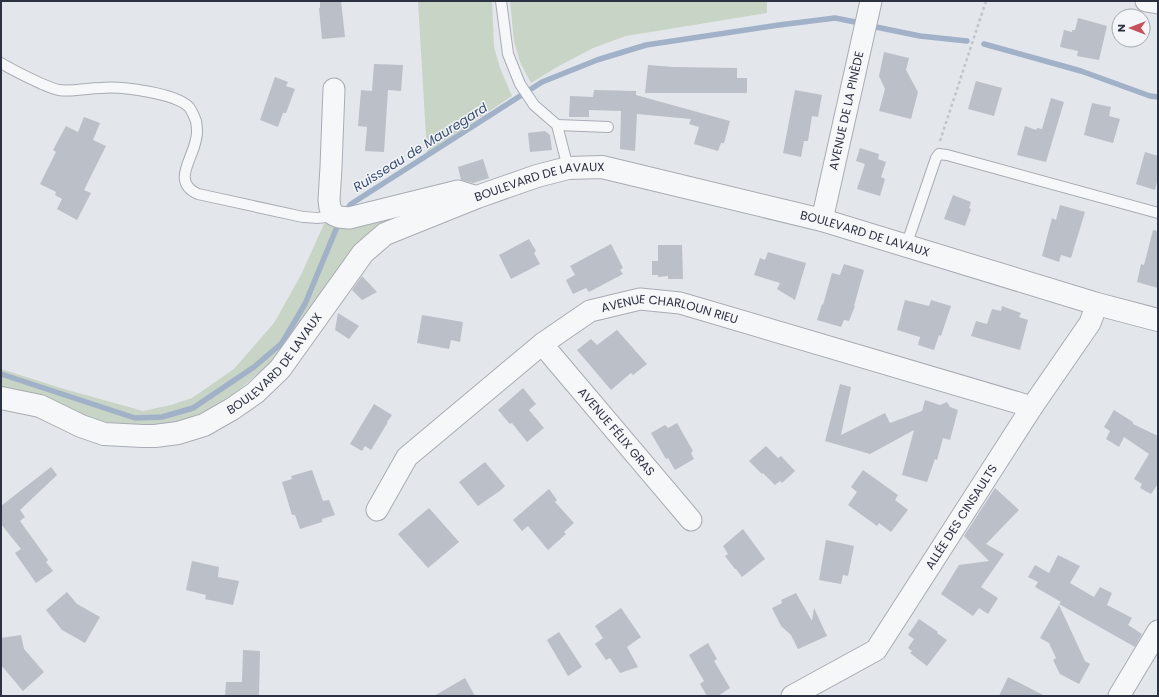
<svg xmlns="http://www.w3.org/2000/svg" width="1159" height="697" viewBox="0 0 1159 697" font-family="Poppins,sans-serif">
  <rect width="100%" height="100%" fill="#e3e6ea"/>
  <g fill="#c8d4c5">
    <polygon points="418,1 492,1 494,47 500,68 512,96 427,153"/>
    <polygon points="510,1 767,1 767,13 626,36 593,48 557,67 531,83 520,62 514,41"/>
    <polygon points="360,215 394,218 361,244 277,357 235,393 201,413 175,423 137,426 101,422 20,390 1,389 1,369 64,389 143,411 171,405 192,398 234,369 274,323 301,275 324,224"/>
  </g>
  <g fill="none" stroke-linecap="round" stroke-linejoin="round">
    <g stroke="#a1b1c8" stroke-width="5.5">
      <polyline points="876,27 920,36 967,41"/>
      <polyline points="984,44 1081,71 1150,96 1158,97"/>
      <polyline points="345,212 351,204 542,82 597,60 646,45 779,25 835,18 855,22"/>
      <polyline points="1,374 135,418 162,417 193,408 254,367 282,343 305,304 337,227 340,222"/>
    </g>
  </g>
  <g fill="#bbbfc7">
    <polygon points="320,1 341,1 345,37 322,39 319,8 320,8"/>
    <polygon points="1078,18 1107,26 1099,60 1077,56 1078,51 1060,47 1064,30 1072,32 1072,30 1075,30"/>
    <polygon points="884,52 909,58 906,70 918,92 911,119 879,111 885,89 879,76"/>
    <polygon points="374,64 403,65 401,91 388,90 384,152 365,151 367,127 358,126 361,90 372,91"/>
    <polygon points="648,65 673,67 737,68 737,78 747,78 747,93 645,93"/>
    <polygon points="275,77 288,82 286,86 295,89 286,113 283,113 278,127 260,120"/>
    <polygon points="976,81 1002,88 994,116 968,109"/>
    <polygon points="594,90 636,91 636,95 730,121 724,143 721,143 718,151 694,144 699,127 689,124 691,119 637,114 635,151 620,149 621,111 589,110 589,117 569,117 570,96 593,97"/>
    <polygon points="795,90 822,95 818,117 812,116 808,141 804,141 801,157 783,153"/>
    <polygon points="1051,98 1064,102 1046,162 1017,155 1025,126 1036,130 1037,128 1042,129"/>
    <polygon points="1092,103 1111,107 1109,116 1120,119 1113,143 1084,135"/>
    <polygon points="84,117 100,123 93,140 106,146 84,190 91,193 77,220 57,209 62,199 55,195 56,192 40,184 56,152 53,150 66,126 78,132"/>
    <polygon points="545,131 550,135 552,150 530,152 528,133"/>
    <polygon points="860,148 879,154 878,159 886,162 881,177 885,179 880,196 857,189 865,164 856,161"/>
    <polygon points="1145,152 1158,156 1158,178 1155,190 1136,184"/>
    <polygon points="483,159 489,178 473,183 461,180 458,167"/>
    <polygon points="953,195 971,202 969,208 971,209 965,226 944,219"/>
    <polygon points="1060,205 1085,212 1071,258 1061,255 1059,262 1042,256 1052,218 1056,220"/>
    <polygon points="1153,230 1158,231 1158,288 1137,282 1141,264 1144,265"/>
    <polygon points="529,239 536,251 534,253 540,264 511,279 499,255"/>
    <polygon points="611,244 623,268 620,270 623,274 589,292 586,288 573,294 566,280 575,275 570,266"/>
    <polygon points="658,245 682,245 683,279 668,279 668,276 658,277 658,275 652,275 652,261 658,261"/>
    <polygon points="768,252 806,263 795,300 777,289 780,283 754,275 760,258 765,260"/>
    <polygon points="844,264 864,270 854,306 855,306 849,321 844,320 841,327 817,320 822,304 823,305 832,273 840,275"/>
    <polygon points="362,276 377,292 362,300 352,290"/>
    <polygon points="905,300 929,306 931,300 951,306 941,336 939,335 934,350 918,345 920,337 897,330"/>
    <polygon points="1002,306 1021,313 1019,317 1028,320 1020,350 971,336 976,321 987,324 992,309 1001,311"/>
    <polygon points="338,313 359,326 349,339 335,330"/>
    <polygon points="422,315 463,322 460,342 451,340 449,349 417,343"/>
    <polygon points="617,330 647,364 633,375 631,373 611,390 577,350 591,339 597,345"/>
    <polygon points="840,384 851,387 841,435 885,413 890,423 922,411 925,400 940,405 947,402 950,407 958,410 950,440 943,438 937,460 935,459 927,482 902,475 914,430 870,454 825,441"/>
    <polygon points="523,388 536,404 529,410 544,428 527,442 512,423 510,424 498,410"/>
    <polygon points="374,404 392,415 387,422 388,422 371,450 365,446 362,451 350,444"/>
    <polygon points="1114,410 1133,422 1133,424 1158,436 1158,484 1151,494 1140,488 1142,484 1134,479 1149,454 1124,437 1119,447 1106,439 1110,431 1104,427"/>
    <polygon points="677,423 693,451 691,453 694,459 675,470 668,458 666,459 651,433 665,425 668,428"/>
    <polygon points="766,446 778,458 781,456 795,471 782,483 780,481 775,485 763,473 762,474 749,461"/>
    <polygon points="485,462 505,486 501,490 478,506 459,482"/>
    <polygon points="51,467 57,475 20,510 25,517 20,521 48,560 46,562 53,571 36,583 15,553 21,549 1,524 1,506"/>
    <polygon points="312,470 323,501 329,500 335,515 322,519 322,522 300,529 295,515 292,515 282,482 292,479 291,476"/>
    <polygon points="863,470 898,495 895,500 908,510 891,532 879,523 877,526 848,505 857,492 851,487"/>
    <polygon points="995,488 1019,510 986,544 1004,554 981,587 998,598 988,614 979,608 973,616 941,594 959,565 989,561 964,536"/>
    <polygon points="549,489 557,500 555,502 574,523 564,532 566,534 548,550 528,526 522,531 513,520"/>
    <polygon points="429,508 459,542 428,568 398,534"/>
    <polygon points="743,529 765,559 742,577 736,569 735,569 725,556 728,554 723,546"/>
    <polygon points="826,540 854,546 848,576 843,575 841,584 819,580"/>
    <polygon points="1058,555 1080,566 1070,583 1094,597 1100,587 1112,593 1107,605 1132,618 1128,625 1142,634 1135,647 1059,604 1061,602 1035,587 1038,582 1028,577 1035,565 1049,573"/>
    <polygon points="192,561 219,567 218,577 239,581 233,605 205,599 206,595 186,590"/>
    <polygon points="67,592 77,604 100,617 85,643 62,630 46,610"/>
    <polygon points="796,593 812,621 814,608 827,636 798,649 791,635 781,626 772,608 782,603 781,600"/>
    <polygon points="1059,605 1085,661 1090,664 1079,684 1060,674 1053,660 1056,658 1049,643 1040,638"/>
    <polygon points="621,608 641,637 627,647 638,667 620,673 610,658 606,660 595,644 603,638 595,626"/>
    <polygon points="919,619 938,632 937,633 947,640 927,666 910,653 912,651 908,648 914,639 908,635"/>
    <polygon points="559,632 582,667 568,676 547,640"/>
    <polygon points="21,635 24,649 44,672 23,691 1,665 1,638"/>
    <polygon points="708,643 717,659 714,661 730,688 718,696 707,696 700,684 704,681 689,655"/>
    <polygon points="243,650 260,651 259,696 225,696 226,682 242,682"/>
    <polygon points="1008,677 1045,696 999,696"/>
    <polygon points="465,678 475,696 434,696"/>
  </g>
  <g fill="none" stroke-linecap="round" stroke-linejoin="round">
    <defs>
      <g id="service">
        <polyline points="501,1 508,54 520,84 534,105 557,125 568,168"/>
        <path d="M 1,63 C 14,71 27,77 42,84 C 47,86 53,89 59,90 C 71,92 88,88 101,88 C 121,86 175,93 189,107 C 192,111 194,116 196,121 C 197,127 198,133 196,139 C 193,159 171,182 198,194 L 303,217 C 314,218 323,219 334,215"/>
        <polyline points="557,125 608,127"/>
        <polyline points="906,246 936,158 939,154 947,155 1158,213"/>
      </g>
      <g id="minor">
        <polyline points="1146,1 1158,3"/>
        <polyline points="334,89 331,167 329,200 330,208 334,215 339,217 349,218 458,191 477,197"/>
        <path id="s1" d="M 822,220 L 871,1"/>
        <path id="s2" d="M 542,344 L 691,520"/>
        <path id="s3" d="M 377,510 L 407,457 L 542,344 L 590,311 L 640,299 L 680,303 L 1032,407"/>
        <path id="s4" d="M 792,696 L 876,650 L 1032,407 L 1090,323 L 1097,304"/>
        <polyline points="1119,696 1158,631"/>
      </g>
      <g id="tertiary">
        <path id="s5" d="M 1,398 L 40,406 L 81,426 L 104,434 L 143,436 L 155,436 L 178,433 L 204,425 L 232,409 L 255,393 L 280,369 L 363,253 L 385,234 L 477,197 L 537,176 L 568,168 L 602,167 L 822,220 L 1097,304 L 1158,320"/>
      </g>
    </defs>
    <use href="#service" stroke="#a8acb4" stroke-width="12"/>
    <use href="#minor" stroke="#a8acb4" stroke-width="23"/>
    <use href="#tertiary" stroke="#a8acb4" stroke-width="24"/>
    <polyline stroke="#c1c4c9" stroke-width="2.5" stroke-dasharray="3 3" stroke-linecap="butt" points="940,141 986,1"/>
    <use href="#service" stroke="#f6f7f9" stroke-width="10"/>
    <use href="#minor" stroke="#f6f7f9" stroke-width="21"/>
    <use href="#tertiary" stroke="#f6f7f9" stroke-width="22"/>
  </g>
  <g text-anchor="middle" stroke-width="3" stroke-linejoin="round" paint-order="stroke">
    <g font-size="12" fill="#2c3242" stroke="#f3f5f8">
      <text dy="4" stroke="none"><textPath href="#s1" startOffset="112">AVENUE DE LA PINÈDE</textPath></text>
      <text dy="4" stroke="none"><textPath href="#s5" startOffset="642">BOULEVARD DE LAVAUX</textPath></text>
      <text dy="4" stroke="none"><textPath href="#s5" startOffset="978">BOULEVARD DE LAVAUX</textPath></text>
      <text dy="4" stroke="none"><textPath href="#s3" startOffset="377">AVENUE CHARLOUN RIEU</textPath></text>
      <text dy="4" stroke="none"><textPath href="#s5" startOffset="306">BOULEVARD DE LAVAUX</textPath></text>
      <text dy="4" stroke="none"><textPath href="#s2" startOffset="115">AVENUE FÉLIX GRAS</textPath></text>
      <text dy="4" stroke="none"><textPath href="#s4" startOffset="254">ALLÉE DES CINSAULTS</textPath></text>
    </g>
    <g font-size="13" font-style="italic" fill="#384e73" stroke="#f3f5f8">
      <text transform="translate(420 147) rotate(-32)" y="5">Ruisseau de Mauregard</text>
    </g>
  </g>
  <rect width="1159" height="697" fill="none" stroke="#2c3242" stroke-width="4"/>
  <g transform="translate(1131 28) rotate(270)"><circle r="19" fill="#f3f5f8" stroke="#a3a7af"/>
  <path d="M0-3L7 15L0 10L-7 15Z" fill="#c6515b"/>
  <text y="-6" font-size="11" font-weight="bold" text-anchor="middle" fill="#2c3242">N</text>
  </g>
</svg>
